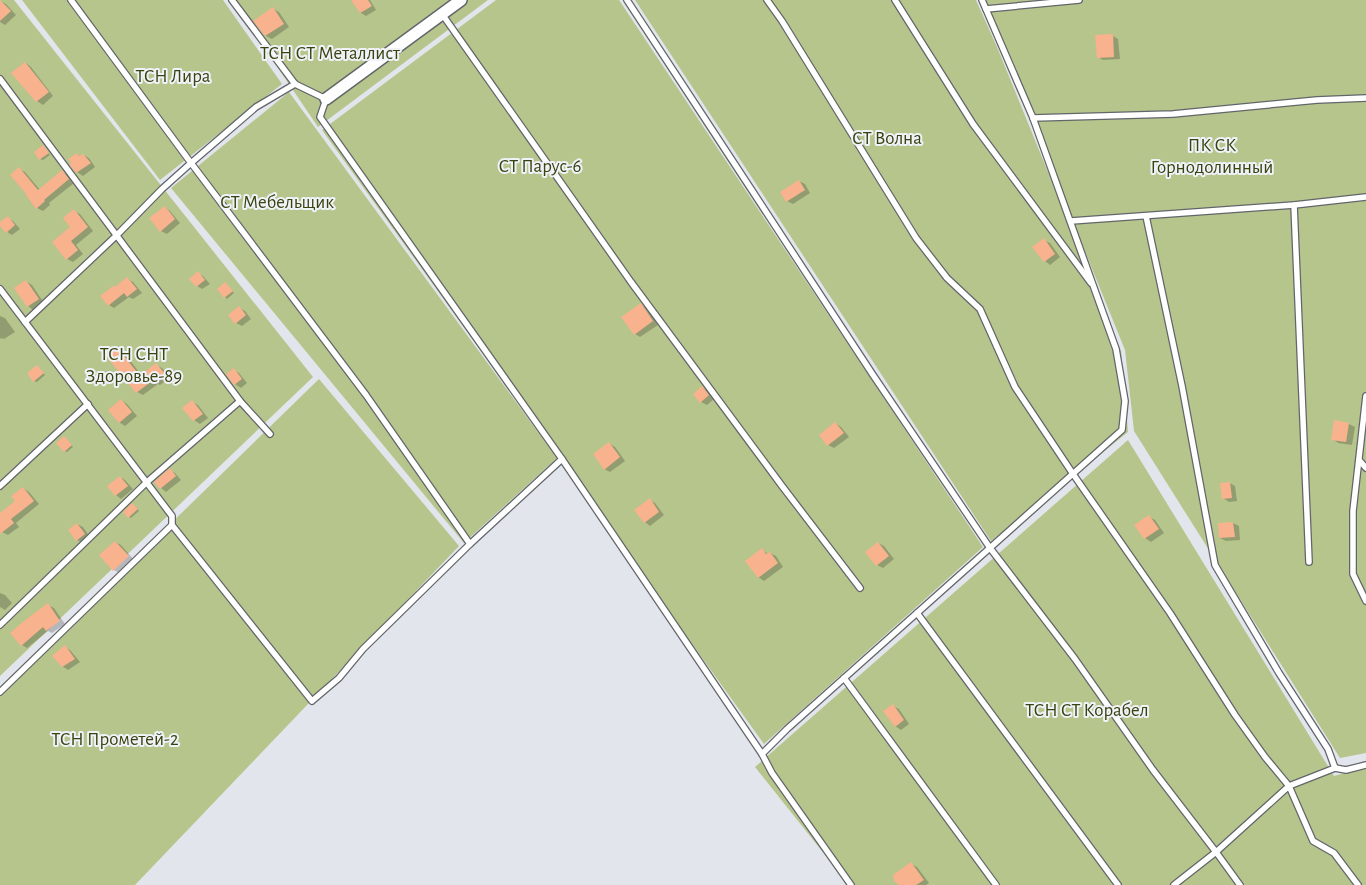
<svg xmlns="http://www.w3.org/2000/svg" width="1366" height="885" viewBox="0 0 1366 885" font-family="'Alegreya Sans',sans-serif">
  <rect width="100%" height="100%" fill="#e2e5eb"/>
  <g fill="#b6c58c">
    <polygon points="0,0 14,0 313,377 0,676"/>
    <polygon points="22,0 223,0 282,84 160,180"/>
    <polygon points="232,0 488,0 318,127"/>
    <polygon points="496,0 619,0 983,547 764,744 322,130"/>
    <polygon points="635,0 976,0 997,47 1121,351 1128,432 991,541"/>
    <polygon points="983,0 1366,0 1366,753 1340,758 1134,431 1125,350"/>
    <polygon points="289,92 557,458 464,543 171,188"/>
    <polygon points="319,379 459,546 135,885 0,885 0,690"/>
    <polygon points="1128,440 1334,776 1366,767 1366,885 849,885 755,767"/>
  </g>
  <g fill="#0003">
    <polygon points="353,0 370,0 376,10 366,16 361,13"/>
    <polygon points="0,1 6,4 16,15 5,25 0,22"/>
    <polygon points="273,9 279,12 289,27 272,39 266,36 255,21"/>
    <polygon points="1113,36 1118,39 1120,59 1103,60 1098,57"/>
    <polygon points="26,63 31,67 53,96 43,105 37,101 29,91"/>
    <polygon points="43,147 50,155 43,160 40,159"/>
    <polygon points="77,154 81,157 83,155 89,158 95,167 83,176 77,172 71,164"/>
    <polygon points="19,169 25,172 40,190 62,172 68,175 74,183 49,203 50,205 43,211 37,208"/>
    <polygon points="799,181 805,184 810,193 793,204 787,201"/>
    <polygon points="165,207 170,211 180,223 167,234 161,231"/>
    <polygon points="74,211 80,214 93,231 76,245 83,254 73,262 67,259"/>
    <polygon points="8,218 13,221 20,229 12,235 7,232"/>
    <polygon points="1044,240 1050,243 1060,257 1050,265 1045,261"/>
    <polygon points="198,273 203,276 210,284 202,289 197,286"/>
    <polygon points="127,279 133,282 142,293 133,299 129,297 114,308 109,305 115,288"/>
    <polygon points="26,281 32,285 44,303 33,310 28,306"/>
    <polygon points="226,284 234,293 227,299 225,297"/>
    <polygon points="641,305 647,308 658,325 640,337 635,334"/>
    <polygon points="239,308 245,311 251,319 242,326 236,323"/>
    <polygon points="0,316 5,318 15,332 4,339 1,338 0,339"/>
    <polygon points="117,348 123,351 142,376 156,365 162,368 170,378 160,385 158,384 143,395 137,392 108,356"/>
    <polygon points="37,366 45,375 37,382 34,381"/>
    <polygon points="234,370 239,373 247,383 241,388 235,384 228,375"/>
    <polygon points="702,387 708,391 714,399 707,405 701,402"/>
    <polygon points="121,400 127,404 137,416 125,426 119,422"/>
    <polygon points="192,402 198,405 208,418 200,424 194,420"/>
    <polygon points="1335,422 1349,424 1355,427 1352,445 1338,443 1333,439"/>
    <polygon points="835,423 841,427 849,437 834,448 828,445"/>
    <polygon points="65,438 73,447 67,452 64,451"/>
    <polygon points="610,444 615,447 625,461 610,472 604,469"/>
    <polygon points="170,470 175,473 181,480 166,492 161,488"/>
    <polygon points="120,477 125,480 133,489 121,499 116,495"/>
    <polygon points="1230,483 1235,486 1237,501 1229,502 1223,498"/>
    <polygon points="23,488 29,492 39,504 16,523 19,527 8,535 2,532 0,528 0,514 17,501"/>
    <polygon points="650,500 655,503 664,515 650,526 645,522"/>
    <polygon points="135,506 139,511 131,518 129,517"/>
    <polygon points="1149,517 1155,520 1164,533 1151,542 1145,538"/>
    <polygon points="1233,523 1239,526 1240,540 1226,541 1220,538"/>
    <polygon points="77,524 83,527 90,537 83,543 77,540"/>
    <polygon points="115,542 121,545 134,560 119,573 114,570"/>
    <polygon points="878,543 884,546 894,559 883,568 877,565"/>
    <polygon points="762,550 768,554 770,553 776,556 783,567 764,581 758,577"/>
    <polygon points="0,593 5,595 12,603 5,610 0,607"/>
    <polygon points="48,605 54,608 65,624 52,633 48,631 27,648 22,645"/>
    <polygon points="65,647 70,650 80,662 68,670 62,666"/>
    <polygon points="893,706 899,709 909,724 901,730 895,726"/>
    <polygon points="911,864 917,867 929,883 926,885 901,885"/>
  </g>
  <g fill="#f8b28e">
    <polygon points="0,0 11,11 0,21"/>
    <polygon points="351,0 368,0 372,6 360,13"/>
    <polygon points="273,7 284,24 265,36 253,21"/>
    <polygon points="1113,34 1114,57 1097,58 1095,35"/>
    <polygon points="25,62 49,92 36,102 11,73"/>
    <polygon points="43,145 49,153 39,160 34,152"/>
    <polygon points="77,153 79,156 83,154 91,163 76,173 69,164 71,163 68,159"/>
    <polygon points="19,167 38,190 62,170 69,179 44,200 45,201 36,209 26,195 27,195 10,175"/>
    <polygon points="799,180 805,190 786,202 780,192"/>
    <polygon points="165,206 175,219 160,232 149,218"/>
    <polygon points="74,209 88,227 71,241 78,250 66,260 52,242 70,227 63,218"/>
    <polygon points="8,216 15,225 6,233 0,226 0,222"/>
    <polygon points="1044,238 1055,254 1044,262 1032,247"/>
    <polygon points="198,271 205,280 196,287 189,279"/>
    <polygon points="127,277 137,289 127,297 124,293 108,306 100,296 113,286 115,287"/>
    <polygon points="26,280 39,299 27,307 14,288"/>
    <polygon points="225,282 233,291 224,298 217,289"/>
    <polygon points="641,303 653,321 634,335 621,317"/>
    <polygon points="239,306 246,315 235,324 228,315"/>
    <polygon points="117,347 140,376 156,363 165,374 154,383 152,381 136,393 106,356"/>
    <polygon points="37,365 44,373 33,382 27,373"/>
    <polygon points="234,368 242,379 234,385 226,374"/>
    <polygon points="702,386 709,395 700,403 693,394"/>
    <polygon points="121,399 132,412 119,423 108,410"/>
    <polygon points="192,400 203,414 193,421 182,408"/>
    <polygon points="1334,420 1349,423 1346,442 1331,440"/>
    <polygon points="835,422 844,433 827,446 819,435"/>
    <polygon points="64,436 72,445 64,452 56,443"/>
    <polygon points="609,442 620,457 604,470 593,454"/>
    <polygon points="170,468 176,476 160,489 154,482"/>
    <polygon points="120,476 128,486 115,496 107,486"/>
    <polygon points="1230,482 1232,498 1222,499 1220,483"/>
    <polygon points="23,487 34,501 11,519 14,523 0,534 0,513 15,501 11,496"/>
    <polygon points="650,498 659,512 644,523 634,510"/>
    <polygon points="132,503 138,509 128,518 123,512"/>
    <polygon points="1149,515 1159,529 1144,539 1134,525"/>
    <polygon points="1233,522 1235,537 1219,538 1218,523"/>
    <polygon points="77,523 85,534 76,541 68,530"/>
    <polygon points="115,541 129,556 113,571 99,555"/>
    <polygon points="878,542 889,556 876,566 865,552"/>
    <polygon points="762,548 766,554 770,552 778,563 758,578 745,561"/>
    <polygon points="48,603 60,621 46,631 43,627 21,646 10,633 29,617"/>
    <polygon points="65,645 75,659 62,667 52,656"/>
    <polygon points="893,704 904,720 895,727 883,711"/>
    <polygon points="911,862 924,880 916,885 899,885 894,881 893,875"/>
  </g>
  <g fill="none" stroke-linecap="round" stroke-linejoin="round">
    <defs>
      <g id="service">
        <polyline points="71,0 191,163 366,395 470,544"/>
        <polyline points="232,0 295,84 326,99 320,117 562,459 762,754"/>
        <polyline points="627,0 873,375 990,548 1075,659 1153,770 1216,852 1240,885"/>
        <polyline points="767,0 782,21 916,238 947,278 980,309 1015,387 1073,474 1170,613 1235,715 1265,757 1289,786 1313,841 1334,853 1358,885"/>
        <polyline points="895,0 973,124 1091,283"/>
        <polyline points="986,9 1079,0"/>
        <polyline points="442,14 631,282 782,486 860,588"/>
        <polyline points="0,79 240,401 270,434"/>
        <polyline points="1033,118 1173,114 1317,100 1366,98"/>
        <polyline points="1294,205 1309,562"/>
        <polyline points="1146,216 1182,386 1215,565 1279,673 1328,749 1335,768"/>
        <polyline points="1071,221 1294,205 1366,197"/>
        <polyline points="0,289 172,516 172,525 312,701 339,678 363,649 470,544 562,459"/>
        <polyline points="25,322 117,235 162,189 191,163 256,107 295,84"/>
        <polyline points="1366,396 1353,511 1353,574 1366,601"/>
        <polyline points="1359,460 1366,468"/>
        <polyline points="0,486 88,404"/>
        <polyline points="917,613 1118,885"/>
        <polyline points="0,625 147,482 240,401"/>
        <polyline points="844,678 996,885"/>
        <polyline points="0,692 172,525"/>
        <polyline points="851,885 772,773 762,754 787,729 1122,430 1125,401 1116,349 1033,118 982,0"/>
        <polyline points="1174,885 1216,852 1289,786 1335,768 1346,770 1366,765"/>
      </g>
      <polyline id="minor" points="326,99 461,0"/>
    </defs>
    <use href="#service" stroke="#62656a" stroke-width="8"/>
    <use href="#minor" stroke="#62656a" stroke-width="14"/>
    <use href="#service" stroke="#fff" stroke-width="5.5"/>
    <use href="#minor" stroke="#fff" stroke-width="11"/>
  </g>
  <g text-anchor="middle" stroke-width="4" stroke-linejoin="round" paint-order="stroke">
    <g font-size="19" fill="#38430d" stroke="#eff2f8">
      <text x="330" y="59">ТСН СТ Металлист</text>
      <text x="173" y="82">ТСН Лира</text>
      <text x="887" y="144">СТ Волна</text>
      <text x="1212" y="151">ПК СК<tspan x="1212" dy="22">Горнодолинный</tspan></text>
      <text x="540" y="172">СТ Парус-6</text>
      <text x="277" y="208">СТ Мебельщик</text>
      <text x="134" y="360">ТСН СНТ<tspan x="134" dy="22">Здоровье-89</tspan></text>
      <text x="1087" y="716">ТСН СТ Корабел</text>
      <text x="115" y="745">ТСН Прометей-2</text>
    </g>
  </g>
</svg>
